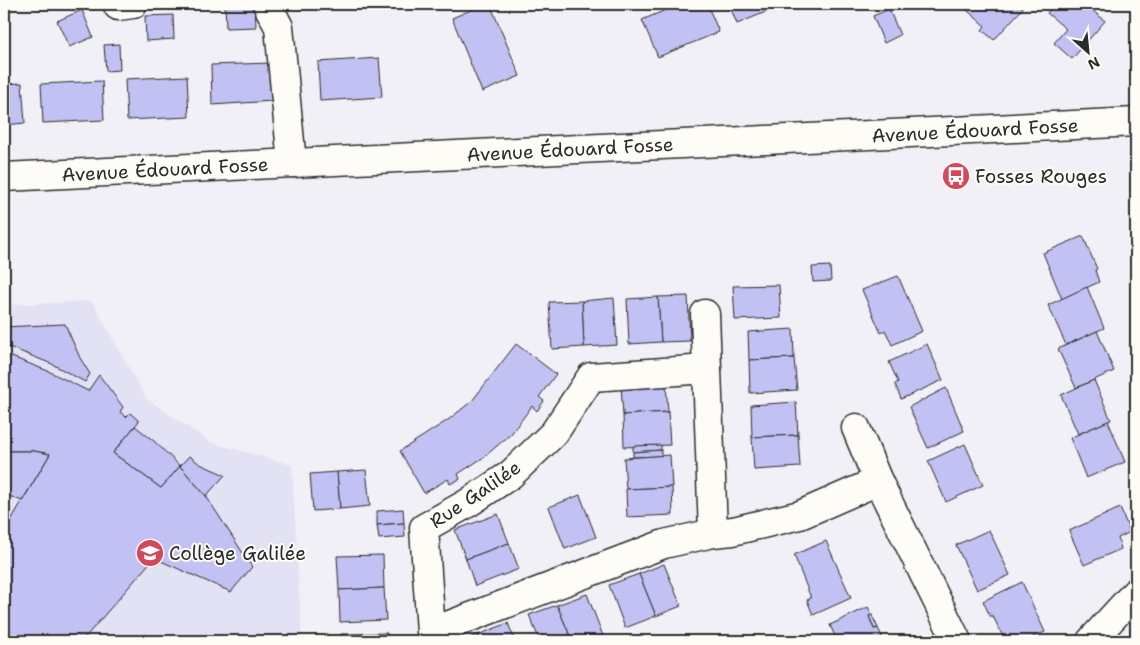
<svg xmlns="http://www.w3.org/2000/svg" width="1140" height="645" viewBox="0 0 1140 645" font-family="'Shantell Sans',sans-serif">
  <rect width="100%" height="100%" fill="#f1f0f6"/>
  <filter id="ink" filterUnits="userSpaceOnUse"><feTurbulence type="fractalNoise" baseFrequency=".02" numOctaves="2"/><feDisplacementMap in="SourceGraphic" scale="10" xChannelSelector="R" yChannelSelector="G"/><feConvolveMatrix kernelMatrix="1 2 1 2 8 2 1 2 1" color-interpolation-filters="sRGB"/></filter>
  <g filter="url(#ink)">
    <polygon fill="#e3e2f5" points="92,301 146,398 210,442 292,465 302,641 4,641 4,305"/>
    <g fill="#c2c1f3" stroke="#2b2b2b">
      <polygon points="225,4 255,4 256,27 226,28"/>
      <polygon points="485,4 490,4 520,76 482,92 452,18"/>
      <polygon points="680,4 707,4 719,32 658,57 642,20"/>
      <polygon points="729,4 785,4 737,24"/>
      <polygon points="960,4 1019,4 1023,8 994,40 982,30 985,26"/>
      <polygon points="1055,4 1085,4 1105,21 1072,59 1054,43 1066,29 1047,13"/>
      <polygon points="889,9 900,35 884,43 873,16"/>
      <polygon points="82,10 93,37 69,47 57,21"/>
      <polygon points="173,15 174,39 146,41 145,16"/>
      <polygon points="119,44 120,70 106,71 104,45"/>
      <polygon points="379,58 382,97 320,101 318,62"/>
      <polygon points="272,63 273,101 212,105 211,65"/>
      <polygon points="187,76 189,117 127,120 125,79"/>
      <polygon points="102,81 104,120 43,123 41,84"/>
      <polygon points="22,83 25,123 4,125 4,84"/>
      <polygon points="1083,236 1097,269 1095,270 1099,282 1062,299 1043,253"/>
      <polygon points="830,266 831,281 813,282 812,267"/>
      <polygon points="898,276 922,331 892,345 885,330 881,333 862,290"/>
      <polygon points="779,285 781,318 735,320 733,286"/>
      <polygon points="1087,287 1104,328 1066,345 1048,305"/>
      <polygon points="688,296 690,341 661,342 658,297"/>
      <polygon points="658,297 661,342 629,344 627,299"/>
      <polygon points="614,298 617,345 584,347 582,301"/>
      <polygon points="582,301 584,347 552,349 549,302"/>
      <polygon points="65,324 80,358 90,374 85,382 52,364 4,345 4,327"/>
      <polygon points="793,329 794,358 749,360 748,332"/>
      <polygon points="1097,331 1114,371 1076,388 1058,349"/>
      <polygon points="516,344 556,374 539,397 544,401 537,411 532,406 511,434 484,457 458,474 460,479 450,484 448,479 424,493 400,451 448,420 472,401"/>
      <polygon points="927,344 943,380 901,399 895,384 898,382 889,362"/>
      <polygon points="4,354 48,371 88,391 99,375 123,407 120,412 126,417 130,413 139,421 113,453 161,488 180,466 206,496 252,567 231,592 154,558 82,641 4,641 4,532 50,454 34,451 4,451"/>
      <polygon points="794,358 797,390 750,393 749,360"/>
      <polygon points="1094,380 1111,420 1078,434 1061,395"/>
      <polygon points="666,383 668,412 623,415 621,386"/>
      <polygon points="946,388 964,431 928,448 909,407"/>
      <polygon points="796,402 798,435 752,437 751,405"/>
      <polygon points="668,412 670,445 624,447 623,415"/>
      <polygon points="1108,421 1125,462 1086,478 1070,438"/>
      <polygon points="135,426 154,441 180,466 161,488 113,453"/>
      <polygon points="798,435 800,467 754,470 752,437"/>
      <polygon points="965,444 983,485 946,502 928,461"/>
      <polygon points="661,445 661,450 633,452 633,446"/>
      <polygon points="661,450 661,456 633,457 633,452"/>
      <polygon points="4,451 34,451 50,454 22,501 4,494"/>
      <polygon points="670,455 672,487 626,489 624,458"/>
      <polygon points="189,456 200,464 225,475 206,496 180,466"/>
      <polygon points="366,470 370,506 340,509 337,472"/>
      <polygon points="337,472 340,509 313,511 310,474"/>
      <polygon points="672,487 673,515 627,517 626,489"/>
      <polygon points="580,495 596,537 565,549 549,507"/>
      <polygon points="1120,508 1130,532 1118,538 1121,549 1084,565 1069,531"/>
      <polygon points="403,509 404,523 377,525 377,511"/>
      <polygon points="498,514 509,543 466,559 455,530"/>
      <polygon points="404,523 405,537 379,539 377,525"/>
      <polygon points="989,530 1010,575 977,590 956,545"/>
      <polygon points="826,541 851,598 813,615 807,600 811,598 794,555"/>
      <polygon points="509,543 519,569 475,586 466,559"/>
      <polygon points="383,555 384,588 339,590 337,556"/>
      <polygon points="664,564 681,606 656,616 639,574"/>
      <polygon points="639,574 656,616 625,628 609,585"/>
      <polygon points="1022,582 1045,632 1024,641 1005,641 993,616 990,616 983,601"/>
      <polygon points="384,588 386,620 340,622 339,590"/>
      <polygon points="587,594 603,636 590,641 572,641 557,605"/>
      <polygon points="557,605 572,641 540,641 529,615"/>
      <polygon points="868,607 872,615 869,616 874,629 878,628 884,641 837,641 830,625"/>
      <polygon points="872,615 878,628 874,629 869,616"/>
      <polygon points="508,623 515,641 480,641 478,635"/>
      <polygon points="387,633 387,641 341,641 341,634"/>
      <polygon points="478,635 480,641 461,641"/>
    </g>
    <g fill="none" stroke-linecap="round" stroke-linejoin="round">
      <defs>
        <g id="minor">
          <polyline points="267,4 279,27 292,163"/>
          <polyline points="118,6 133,4"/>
          <polyline points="4,177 1136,122"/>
          <polyline points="705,314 713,533"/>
          <polyline points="707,369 591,377 554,433 510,475 468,503 424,528 431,632 664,544 713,533 733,531 800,515 878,481"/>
          <polyline points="856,428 878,481 957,641"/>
          <polyline points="1091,641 1136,592"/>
        </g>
      </defs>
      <use href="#minor" stroke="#2b2b2b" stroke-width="31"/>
      <use href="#minor" stroke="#fdfcf7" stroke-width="28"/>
    </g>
  </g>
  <defs>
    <symbol id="bus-disc" viewBox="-11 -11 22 22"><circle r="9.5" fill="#d1495b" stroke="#fdfcf7"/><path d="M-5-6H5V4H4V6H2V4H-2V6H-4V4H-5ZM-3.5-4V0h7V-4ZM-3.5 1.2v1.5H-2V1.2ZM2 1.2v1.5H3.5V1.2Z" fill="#fff"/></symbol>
    <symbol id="school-disc" viewBox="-11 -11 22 22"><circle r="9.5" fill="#d1495b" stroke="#fdfcf7"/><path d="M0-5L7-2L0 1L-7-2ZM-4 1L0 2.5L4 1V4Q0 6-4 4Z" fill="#fff"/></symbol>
  </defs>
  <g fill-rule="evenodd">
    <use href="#bus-disc" x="940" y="160" width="32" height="32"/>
    <use href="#school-disc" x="134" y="537" width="32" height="32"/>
  </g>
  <g text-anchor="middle" stroke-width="4" stroke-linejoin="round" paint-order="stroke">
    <g font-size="19" fill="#2b2b2b" stroke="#fdfcf7">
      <text transform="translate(975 130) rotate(-3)" y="7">Avenue Édouard Fosse</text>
      <text transform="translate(570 149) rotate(-3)" y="7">Avenue Édouard Fosse</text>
      <text transform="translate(165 169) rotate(-3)" y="7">Avenue Édouard Fosse</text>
      <text transform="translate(475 494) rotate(-34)" y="7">Rue Galilée</text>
    </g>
    <g font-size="19" fill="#2b2b2b" stroke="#fdfcf7" text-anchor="start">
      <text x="975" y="183">Fosses Rouges</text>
      <text x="169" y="560">Collège Galilée</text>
    </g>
  </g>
  <rect width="1140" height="645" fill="none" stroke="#fdfcf7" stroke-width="20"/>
  <rect x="10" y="10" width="1120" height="625" fill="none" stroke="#2b2b2b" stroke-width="2" filter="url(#ink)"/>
  <g transform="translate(1088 52) rotate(153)" stroke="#fdfcf7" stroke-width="4" paint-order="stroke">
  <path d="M0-4L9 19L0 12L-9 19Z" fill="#2b2b2b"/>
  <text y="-8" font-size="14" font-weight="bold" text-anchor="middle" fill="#2b2b2b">N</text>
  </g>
</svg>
